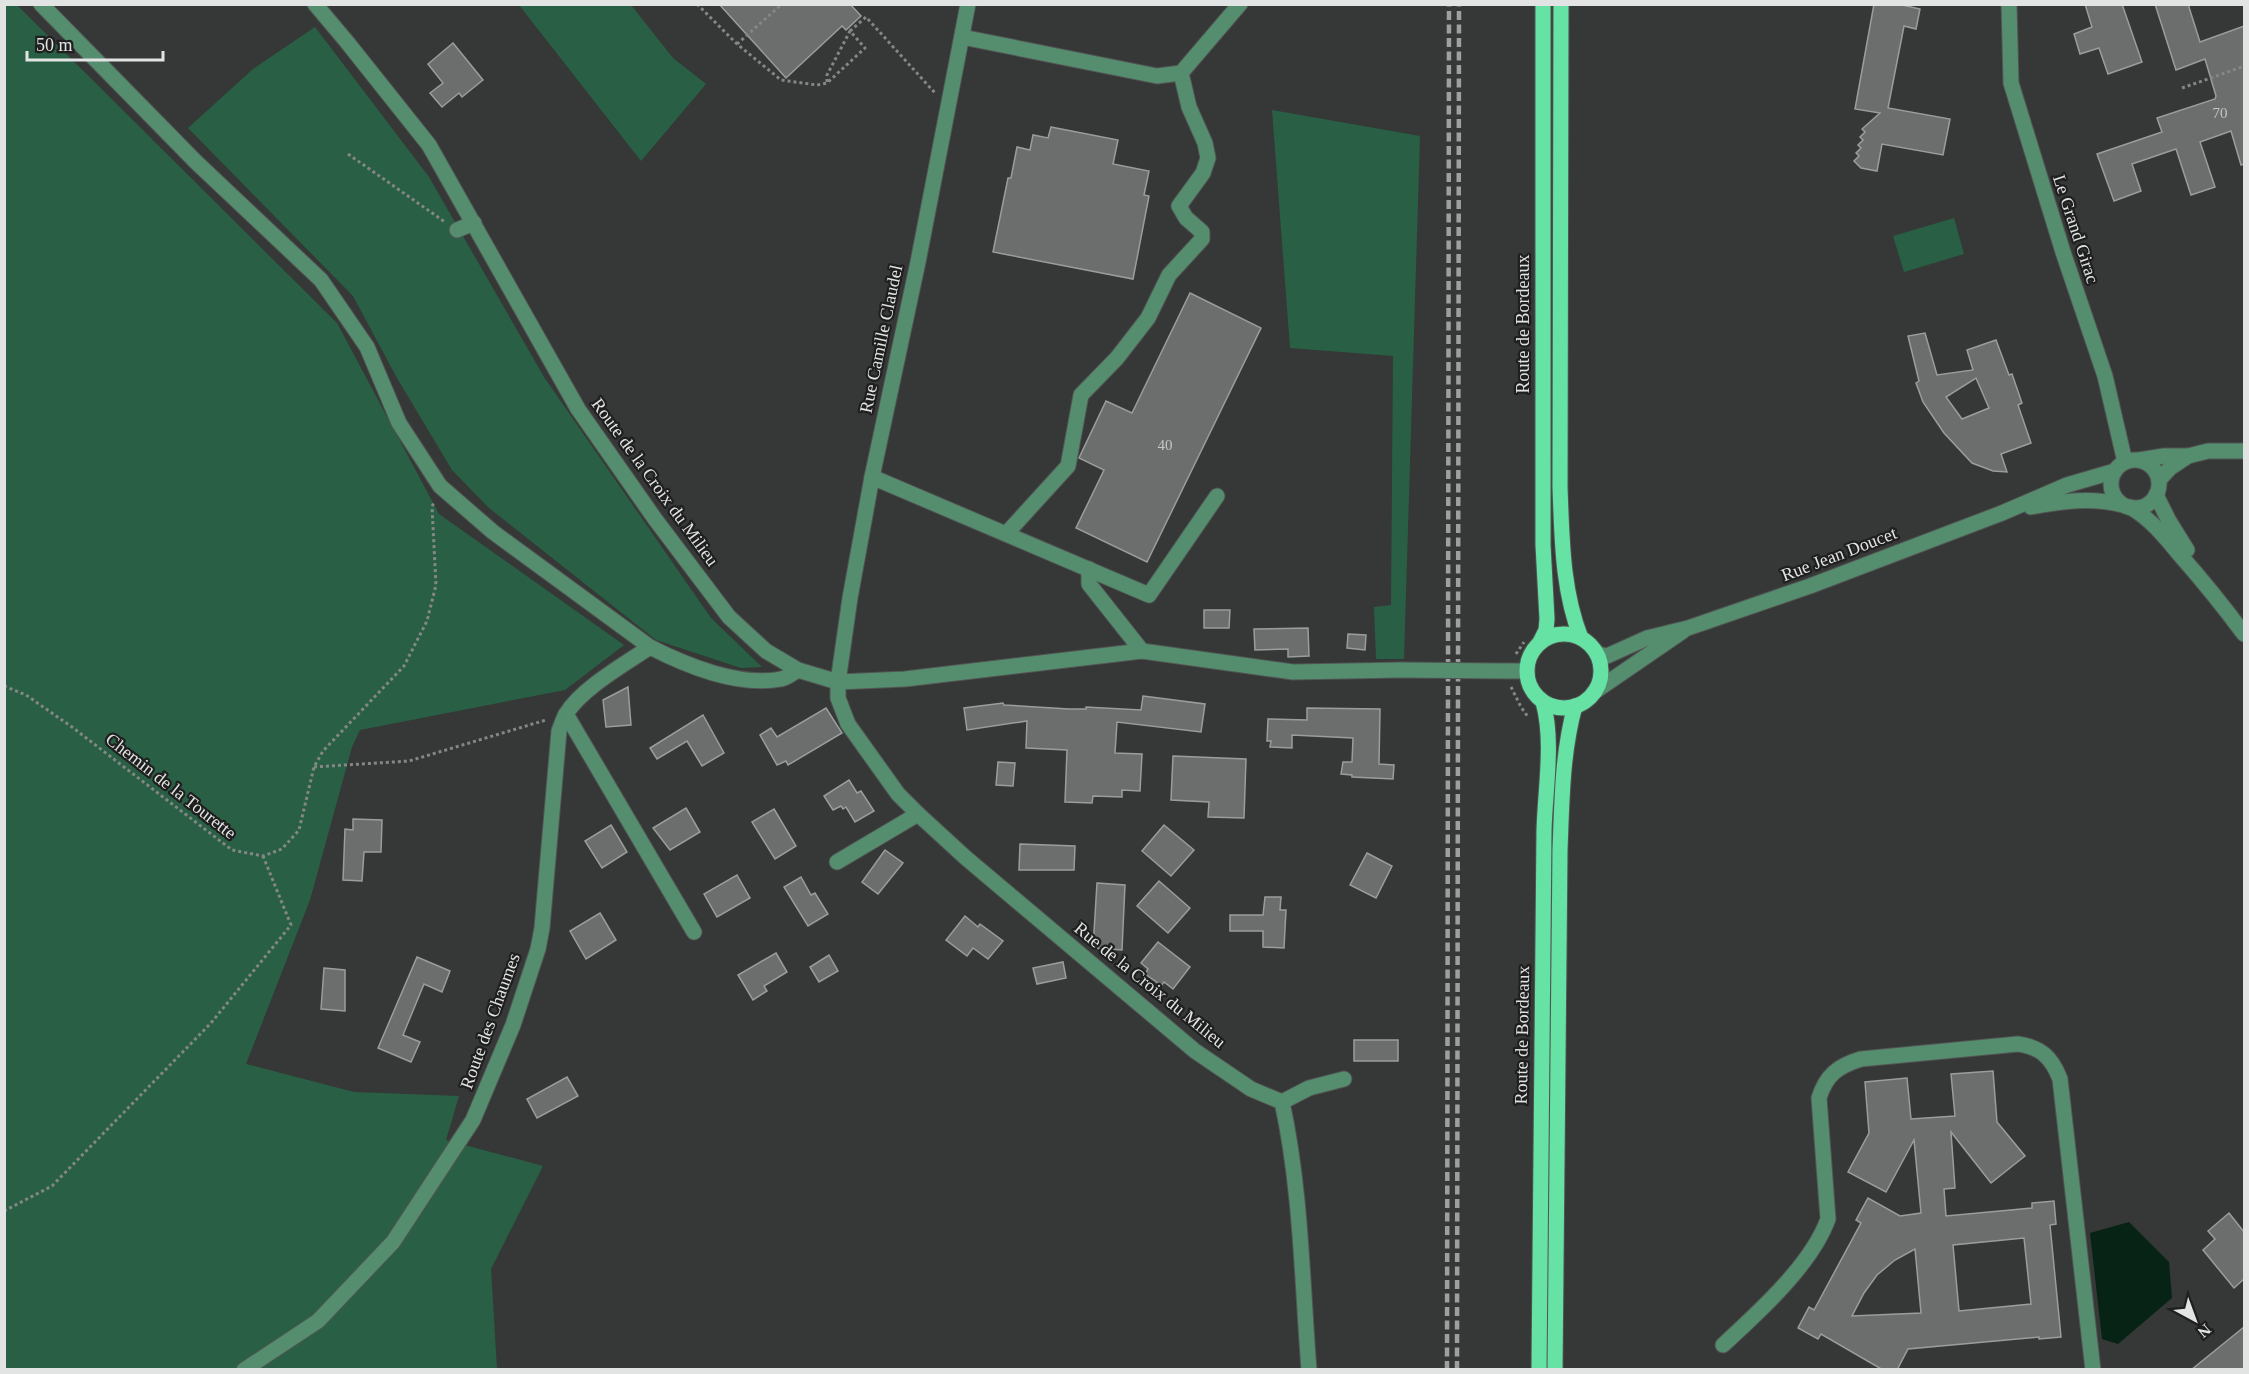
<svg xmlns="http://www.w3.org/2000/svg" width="2249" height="1374" viewBox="0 0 2249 1374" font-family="'Times New Roman',serif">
  <rect width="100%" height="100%" fill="#353836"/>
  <g fill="#296045">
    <polygon points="16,4 337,323 439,514 624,645 565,690 360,730 352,747 310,900 246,1064 354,1092 459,1096 446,1140 543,1166 491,1269 497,1369 5,1370 4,5"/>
    <polygon points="519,5 631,5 673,58 706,84 641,161"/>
    <polygon points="315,27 429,177 544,377 711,618 762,667 741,668 656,640 489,508 452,470 397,378 353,296 188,128 253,69"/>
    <polygon points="1272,110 1420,136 1404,659 1376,659 1374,607 1391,605 1393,356 1290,348"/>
    <polygon points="1954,218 1964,254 1904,272 1893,236"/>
  </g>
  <polygon fill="#072315" points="2129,1222 2169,1262 2172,1298 2118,1344 2102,1339 2090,1233"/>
  <g fill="#6b6e6c" stroke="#9a9e9b" stroke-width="1.5" fill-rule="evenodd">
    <polygon points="719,4 850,4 861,16 846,30 842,26 786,78"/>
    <polygon points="1874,4 1898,4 1920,9 1916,29 1904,26 1888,108 1950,119 1943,155 1882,144 1877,171 1861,168 1854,161 1859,156 1856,153 1861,148 1858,145 1863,140 1860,137 1865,132 1862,129 1880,113 1855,109"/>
    <polygon points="2085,4 2122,4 2142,62 2108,74 2099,48 2080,54 2074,34 2092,27"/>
    <polygon points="2155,4 2188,4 2200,42 2244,26 2244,164 2241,165 2231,131 2200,142 2215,187 2191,195 2176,149 2132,164 2141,191 2114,201 2097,154 2162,132 2157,118 2215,99 2216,96 2205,59 2176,70"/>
    <polygon points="453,43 483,80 462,97 459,93 442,107 430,93 443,83 428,64"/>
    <polygon points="1051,127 1118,140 1113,164 1149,171 1144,195 1149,196 1133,279 993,252 1008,178 1011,178 1017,147 1030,150 1033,135 1048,138"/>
    <polygon points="1190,293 1261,328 1147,562 1076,528 1104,470 1079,458 1106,401 1132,413"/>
    <path d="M 1925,333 L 1937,375 L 1973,370 L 1967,350 L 1996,340 L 2009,375 L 2012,374 L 2022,403 L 2018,405 L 2031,443 L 2001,454 L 2007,472 L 1993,471 L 1972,463 L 1944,433 L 1923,402 L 1916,383 L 1919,381 L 1908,336 ZM 1976,378 L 1989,408 L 1962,419 L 1946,397 Z"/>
    <polygon points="1204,610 1230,610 1229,628 1204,628"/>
    <polygon points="1308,628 1309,656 1288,657 1288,649 1255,650 1254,629"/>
    <polygon points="1348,634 1366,635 1365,650 1347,648"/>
    <polygon points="628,687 631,725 606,727 603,700"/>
    <polygon points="1143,696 1205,704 1201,732 1117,722 1115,753 1142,754 1140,791 1122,790 1122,797 1093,796 1092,803 1065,802 1067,750 1026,748 1027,721 967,730 964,708 1003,703 1004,705 1069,709 1086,709 1086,707 1141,710"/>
    <polygon points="826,708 842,733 788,765 786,761 777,765 760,735 771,728 777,737"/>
    <polygon points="1307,708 1380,709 1379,764 1394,765 1393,779 1352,777 1352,775 1341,774 1343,762 1352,762 1353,738 1292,735 1292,748 1270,747 1271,741 1267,741 1268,719 1307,720"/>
    <polygon points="703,715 724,753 702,766 687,741 657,759 650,748"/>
    <polygon points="1173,756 1246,759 1244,818 1208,817 1209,802 1171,800"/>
    <polygon points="998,762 1015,763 1013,786 996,785"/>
    <polygon points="849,780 857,793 861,791 874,811 855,822 846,807 843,809 841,806 833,810 824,796"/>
    <polygon points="686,808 700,832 670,850 653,828"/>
    <polygon points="774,809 796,846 775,859 752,822"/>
    <polygon points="353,819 382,820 381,852 364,852 362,881 343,880 345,829 353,830"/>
    <polygon points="611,825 627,852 602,868 585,841"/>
    <polygon points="1164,825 1194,850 1171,876 1142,851"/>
    <polygon points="1020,844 1075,846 1074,870 1019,870"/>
    <polygon points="885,850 903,863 878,894 862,882"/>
    <polygon points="1367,853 1392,866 1376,898 1350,885"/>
    <polygon points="737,875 750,898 717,917 704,894"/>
    <polygon points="801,877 811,895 815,893 828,914 808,926 784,887"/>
    <polygon points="1159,881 1190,908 1168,933 1137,906"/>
    <polygon points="1097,883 1125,885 1122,950 1093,948"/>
    <polygon points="1265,897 1281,897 1280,910 1286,910 1284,948 1263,947 1263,931 1230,931 1230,915 1263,915"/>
    <polygon points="600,913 616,940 586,959 570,931"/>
    <polygon points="965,916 978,927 980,924 1003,941 988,959 973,948 967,956 946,940"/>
    <polygon points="1158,942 1190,967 1173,989 1164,982 1161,986 1155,981 1145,974 1148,969 1141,963"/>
    <polygon points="776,953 787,972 764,986 767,991 753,1000 738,975"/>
    <polygon points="829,955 838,971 819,982 810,967"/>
    <polygon points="417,957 450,971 442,992 424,984 403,1035 420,1042 411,1062 378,1048"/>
    <polygon points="1063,962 1066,978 1037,984 1033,968"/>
    <polygon points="324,968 345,970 345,1011 321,1009"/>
    <rect x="1354" y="1040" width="44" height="21"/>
    <path d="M 1993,1071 L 1997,1122 L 2025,1156 L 1991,1183 L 1951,1132 L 1955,1188 L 1944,1189 L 1946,1216 L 2032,1208 L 2032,1203 L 2054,1201 L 2056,1224 L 2050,1225 L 2061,1337 L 2039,1339 L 2039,1337 L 1908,1349 L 1897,1370 L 1883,1370 L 1821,1334 L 1818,1339 L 1798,1328 L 1809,1307 L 1814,1310 L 1861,1223 L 1856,1220 L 1868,1198 L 1900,1216 L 1921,1213 L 1914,1140 L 1886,1192 L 1848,1172 L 1869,1133 L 1865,1082 L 1907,1078 L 1911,1119 L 1955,1116 L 1951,1074 ZM 2024,1238 L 2031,1304 L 1959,1311 L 1953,1245 ZM 1915,1249 L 1921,1313 L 1852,1316 L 1864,1293 L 1877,1275 L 1895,1260 Z"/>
    <polygon points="567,1077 578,1096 537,1118 527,1099"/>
    <polygon points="2229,1213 2244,1232 2244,1279 2234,1288 2203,1250 2215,1239 2208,1231"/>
    <polygon points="2244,1327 2244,1370 2191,1370"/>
  </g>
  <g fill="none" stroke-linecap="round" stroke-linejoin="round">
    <defs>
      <g id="minor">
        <polyline points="41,4 196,162 321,280 367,347 399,423 440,486 493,532 650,647"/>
        <polyline points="315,4 347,42 429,145 578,409 655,519 729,617 766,651 798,670 838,682 905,679 1142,651 1293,672 1401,670"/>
        <polyline points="968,4 918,262 872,477 850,598 838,682 838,698 848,724 898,794 918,814 966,858 1195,1051 1251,1089 1282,1102"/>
        <polyline points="2009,4 2011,83 2063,252 2105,376 2125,462"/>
        <polyline points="962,37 1157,76 1181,73 1240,4"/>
        <polyline points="457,230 474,223"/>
        <polyline points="2139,460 2164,456 2188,456 2208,451 2244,451"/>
        <circle cx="2135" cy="484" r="24"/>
        <polyline points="872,477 1149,595 1217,496"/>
        <polyline points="2159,480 2170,468 2188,456"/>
        <polyline points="2156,495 2169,521 2187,550"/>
        <path d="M 2031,507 C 2063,501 2091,497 2123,505"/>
        <path d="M 2130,507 C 2151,519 2165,537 2180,555 C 2203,581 2224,607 2244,634"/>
        <polyline points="1006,534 1068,466 1081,395 1117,358 1148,318 1169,275 1202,239 1202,232 1186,218 1179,206 1203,173 1208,158 1205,143 1189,107 1181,73"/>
        <polyline points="1089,569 1089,584 1142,651"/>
        <polyline points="1598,654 1607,656 1647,638 1688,628 1810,586 2002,513 2067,485 2115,471"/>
        <polyline points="1505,671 1527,671"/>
        <polyline points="1594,692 1683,631"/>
        <polyline points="566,714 694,932"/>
        <polyline points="837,862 918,814"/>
        <path d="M 1282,1102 C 1301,1188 1302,1281 1309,1370"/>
        <polyline points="1282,1102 1309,1088 1344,1079"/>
        <path d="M 1723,1345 C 1759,1312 1812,1264 1828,1219 L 1819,1098 C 1826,1075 1838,1066 1861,1059 L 2018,1044 C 2041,1047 2052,1058 2060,1079 L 2093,1370"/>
        <path d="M 244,1370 L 318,1321 L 393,1242 L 473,1120 L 513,1025 L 538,949 L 542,928 L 559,731 C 561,726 563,719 566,714 C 582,688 625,664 650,647 C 687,666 740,687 781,679 C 787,678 793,673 798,670"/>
      </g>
      <g id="major">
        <path d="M 1561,4 L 1560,487 C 1562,538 1562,590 1581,638"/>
        <circle cx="1564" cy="671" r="37"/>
        <polyline points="1540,642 1546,630 1547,619 1543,545 1543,4"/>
        <path d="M 1539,1370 L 1544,831 C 1545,790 1554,741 1543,702"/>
        <path d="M 1555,1370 L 1560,850 C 1562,801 1562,753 1575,706"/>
      </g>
    </defs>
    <use href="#minor" stroke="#515452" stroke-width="17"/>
    <use href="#major" stroke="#515452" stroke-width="17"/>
    <g stroke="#848785" stroke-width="3" stroke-dasharray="3 3" stroke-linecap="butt">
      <polyline points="697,4 737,44 781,80 817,85 827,83 865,48 850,31 827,75 827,83"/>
      <polyline points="850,31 866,17 935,93"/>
      <polyline points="737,44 782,4"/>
      <polyline points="2182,88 2242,67"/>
      <polyline points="348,154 445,222"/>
      <polyline points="1516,654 1524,642"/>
      <polyline points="4,686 26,695 72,727 232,850 263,856 282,849 299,830 314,767 323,751 404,666 427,621 436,585 432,507 434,502"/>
      <polyline points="1511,687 1521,707 1528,717"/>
      <polyline points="314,767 409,761 546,720"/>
      <polyline points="4,1211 52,1186 211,1023 291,925 263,856"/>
    </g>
    <use href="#minor" stroke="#558d6f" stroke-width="15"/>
    <use href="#major" stroke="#65e2a4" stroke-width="15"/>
    <g stroke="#9da09e" stroke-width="4.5" stroke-dasharray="9 4.5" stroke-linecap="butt">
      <polyline points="1447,1370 1449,4"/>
      <polyline points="1457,1370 1459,4"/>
    </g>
    <defs>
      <polyline id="minor-bridge" points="1401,670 1505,671"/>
    </defs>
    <use href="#minor-bridge" stroke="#515452" stroke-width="17" stroke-linecap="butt"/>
    <use href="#minor-bridge" stroke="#558d6f" stroke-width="15"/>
  </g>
  <g text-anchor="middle" stroke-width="4.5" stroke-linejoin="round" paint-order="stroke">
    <g font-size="15" fill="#c4c6c5">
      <text x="2220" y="118">70</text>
      <text x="1165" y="450">40</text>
    </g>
    <g font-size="18" fill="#e2e4e3" stroke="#1e1f1e">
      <text transform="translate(2076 229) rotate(72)" y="6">Le Grand Girac</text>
      <text transform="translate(1523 324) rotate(-90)" y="6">Route de Bordeaux</text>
      <text transform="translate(881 339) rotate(-78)" y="6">Rue Camille Claudel</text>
      <text transform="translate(655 482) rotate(54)" y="6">Route de la Croix du Milieu</text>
      <text transform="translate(1839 554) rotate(-21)" y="6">Rue Jean Doucet</text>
      <text transform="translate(171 786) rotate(38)" y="6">Chemin de la Tourette</text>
      <text transform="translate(1150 985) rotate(39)" y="6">Rue de la Croix du Milieu</text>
      <text transform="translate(490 1021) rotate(-70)" y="6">Route des Chaumes</text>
      <text transform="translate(1522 1035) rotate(-89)" y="6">Route de Bordeaux</text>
    </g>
  </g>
  <rect width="2249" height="1374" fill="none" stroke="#e2e4e3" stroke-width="12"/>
  <g transform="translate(2195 1320) rotate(139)" stroke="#1e1f1e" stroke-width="4.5" paint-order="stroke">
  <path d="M0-4.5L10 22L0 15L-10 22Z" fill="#e2e4e3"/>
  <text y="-9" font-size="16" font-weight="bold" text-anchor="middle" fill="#e2e4e3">N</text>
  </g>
  <path d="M27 51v9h136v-9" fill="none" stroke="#e2e4e3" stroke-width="3"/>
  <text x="36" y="51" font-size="18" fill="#e2e4e3" stroke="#1e1f1e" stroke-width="4.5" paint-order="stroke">50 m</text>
</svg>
